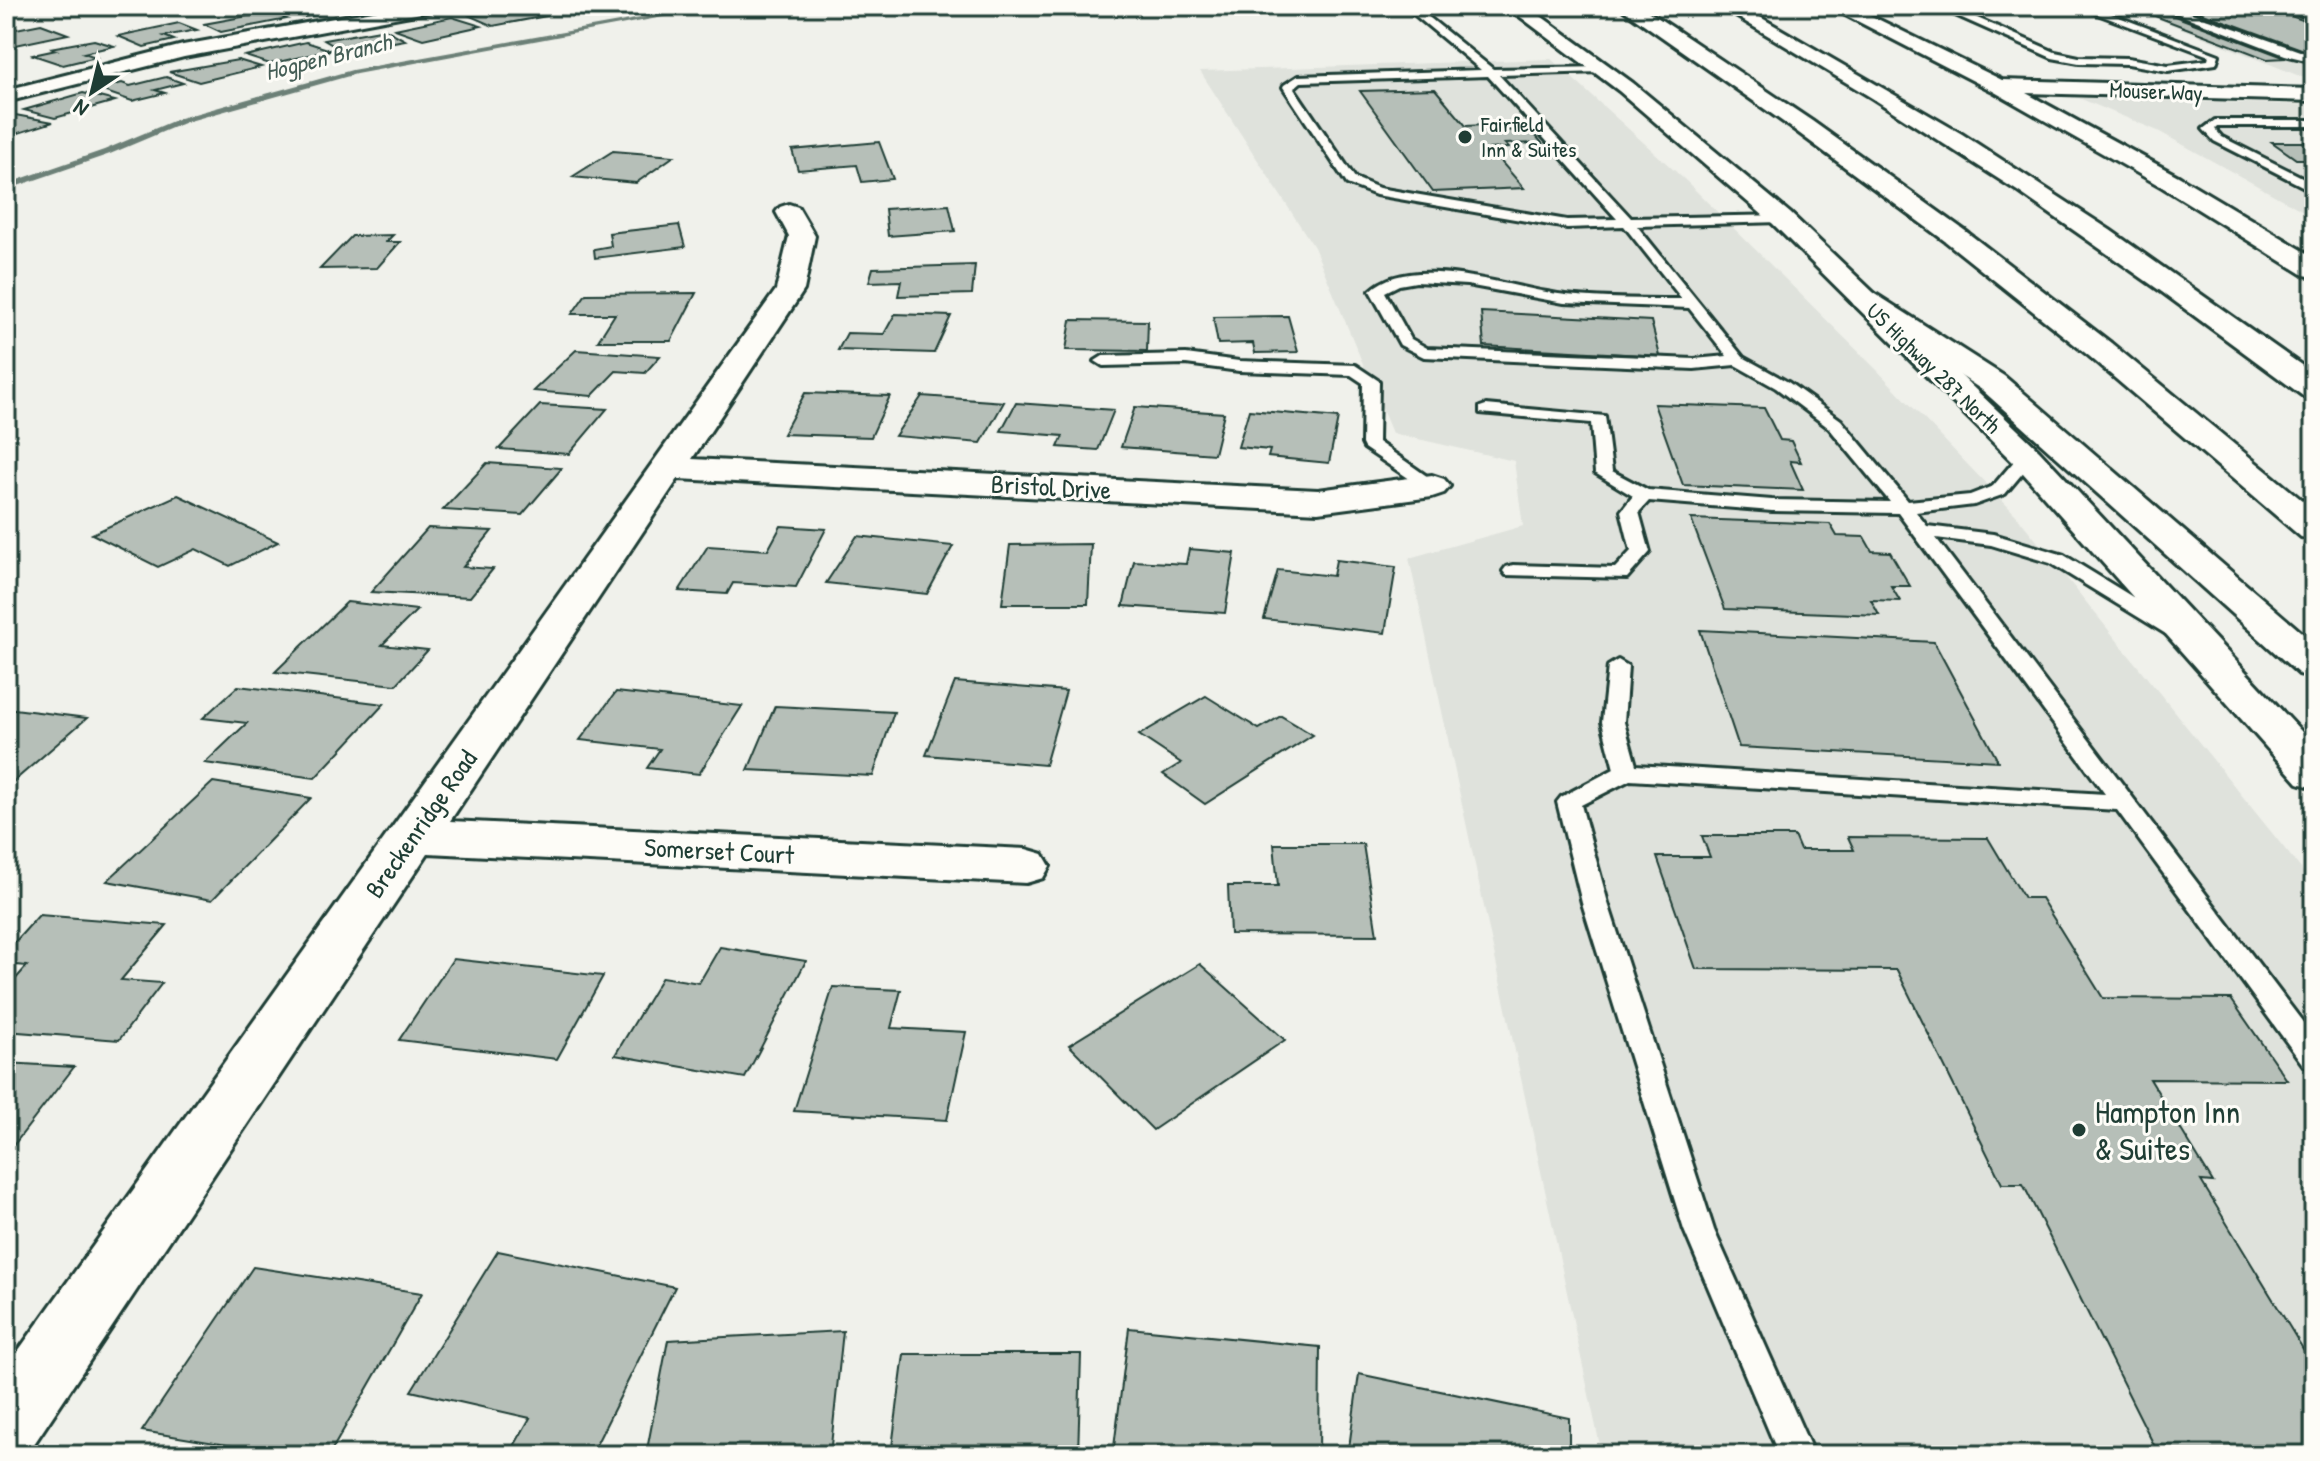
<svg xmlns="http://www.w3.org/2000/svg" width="2320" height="1461" viewBox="0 0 2320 1461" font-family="'Patrick Hand',sans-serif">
  <rect width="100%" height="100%" fill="#f0f1eb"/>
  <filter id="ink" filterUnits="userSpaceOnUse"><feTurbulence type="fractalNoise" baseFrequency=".0125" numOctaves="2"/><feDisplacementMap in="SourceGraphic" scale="16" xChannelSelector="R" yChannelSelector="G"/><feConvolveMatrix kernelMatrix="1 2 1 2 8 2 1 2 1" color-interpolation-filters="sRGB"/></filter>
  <g filter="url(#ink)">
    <g fill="#dfe2dc">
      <polygon points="2126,6 2314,6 2314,77 2302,77"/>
      <polygon points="1551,59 1685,180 1875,368 2016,515 2314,885 2314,1455 1602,1455 1409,558 1523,526 1514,461 1392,433 1314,247 1200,71"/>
      <polygon points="2079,98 2314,105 2314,217 2158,131"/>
    </g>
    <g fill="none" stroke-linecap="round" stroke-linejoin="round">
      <polygon fill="#6c8077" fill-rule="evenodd" points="708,6 722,6 356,74 186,122 110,154 6,190 6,184 104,150 180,118 352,70"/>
    </g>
    <g fill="#b6bfb8" stroke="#1f3d34" stroke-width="2">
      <polygon points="296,6 350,6 354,8 303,17 282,9"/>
      <polygon points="523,6 546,16 493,26 470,16"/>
      <polygon points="540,6 600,6 559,14"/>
      <polygon points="2129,6 2148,6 2286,58 2267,59"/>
      <polygon points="2183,6 2262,6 2314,24 2314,50 2304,50"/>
      <polygon points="269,12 287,19 221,32 204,24"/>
      <polygon points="452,17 481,26 423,39 395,29"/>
      <polygon points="179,23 197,30 164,36 174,40 144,47 118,36"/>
      <polygon points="41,24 68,34 16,45 6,41 6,31"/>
      <polygon points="385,29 405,40 343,51 324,40"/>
      <polygon points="94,40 114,46 84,53 96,57 63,65 33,55 56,50 50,48"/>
      <polygon points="306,42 331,50 270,64 245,56"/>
      <polygon points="238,60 261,67 199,82 169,72"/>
      <polygon points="166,77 183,83 155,90 165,93 132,101 97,89 122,83 130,86"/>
      <polygon points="1435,89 1466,126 1484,125 1490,131 1531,130 1542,143 1505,144 1509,148 1490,149 1524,188 1433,192 1360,91"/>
      <polygon points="83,93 115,101 55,118 24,110"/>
      <polygon points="10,114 53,122 6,137 6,115"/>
      <polygon points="879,142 893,179 862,182 857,165 798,170 792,150"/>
      <polygon points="2272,142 2314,142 2314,165 2304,159 2296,159"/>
      <polygon points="613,151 674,156 636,183 572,177"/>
      <polygon points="949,205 955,231 888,236 885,209"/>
      <polygon points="679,225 685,247 595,258 594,249 611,246 609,233"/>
      <polygon points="393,235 386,242 400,242 377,268 320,269 352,236"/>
      <polygon points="975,265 972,294 898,296 901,281 869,282 873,268"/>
      <polygon points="696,293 671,341 598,341 615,314 572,314 586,294"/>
      <polygon points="1481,312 1651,321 1660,356 1484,346"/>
      <polygon points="895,314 951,316 934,353 838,350 847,333 884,334"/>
      <polygon points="1288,316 1298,352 1255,353 1253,343 1218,344 1213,317"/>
      <polygon points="1071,320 1148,321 1147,351 1066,350"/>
      <polygon points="576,350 660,356 645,373 616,371 592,396 533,391"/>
      <polygon points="805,393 890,396 871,437 783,434"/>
      <polygon points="922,396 1004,402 981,443 895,436"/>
      <polygon points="1016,403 1114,410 1098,450 1058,447 1063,436 1001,431"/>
      <polygon points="1654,404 1764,408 1780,440 1791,441 1801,462 1790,461 1803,490 1683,485"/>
      <polygon points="540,405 607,409 569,454 499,449"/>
      <polygon points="1135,407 1224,413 1214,454 1121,447"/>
      <polygon points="1249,410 1338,418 1329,463 1268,457 1270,450 1238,447"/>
      <polygon points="487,463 562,468 522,515 443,510"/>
      <polygon points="178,495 278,542 230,566 196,549 158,567 92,534"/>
      <polygon points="1691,519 1830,524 1837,536 1864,537 1872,551 1890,552 1910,586 1891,586 1900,601 1871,600 1879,615 1725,609"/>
      <polygon points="781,526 826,529 796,587 733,583 727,594 679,591 708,546 768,550"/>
      <polygon points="428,528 492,531 463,567 493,569 470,597 371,592"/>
      <polygon points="857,536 953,546 927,594 826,583"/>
      <polygon points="1091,544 1088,604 1002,604 1010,545"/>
      <polygon points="1189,549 1235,553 1225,613 1123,606 1134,561 1186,564"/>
      <polygon points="1336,560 1396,567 1385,633 1264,619 1278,570 1333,576"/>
      <polygon points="347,602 417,610 382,645 428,650 396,685 275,672"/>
      <polygon points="1700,630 1934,642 1998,761 1739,747"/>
      <polygon points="955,682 1066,691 1045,765 926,755"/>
      <polygon points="238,686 384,704 315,778 205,763 247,723 203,718"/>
      <polygon points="616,692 742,706 699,774 647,768 660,749 580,740"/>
      <polygon points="1206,696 1259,729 1281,716 1313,735 1205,804 1163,774 1181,763 1139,735"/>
      <polygon points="775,706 894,712 873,776 748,770"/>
      <polygon points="6,708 87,718 6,788"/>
      <polygon points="213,782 311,798 212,900 107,881"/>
      <polygon points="1702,836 1794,836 1800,850 1854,850 1848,837 1988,838 2024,898 2041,898 2103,998 2231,999 2287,1080 2150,1079 2213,1182 2201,1181 2314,1367 2314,1455 2159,1455 2023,1184 2002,1184 1897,970 1696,969 1657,857 1710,857"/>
      <polygon points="1274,844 1363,844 1377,935 1230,934 1228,886 1278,886"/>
      <polygon points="39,915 167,925 121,980 162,983 119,1040 6,1031 6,990 27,966 6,964 6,952"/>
      <polygon points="720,947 806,961 745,1078 615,1055 662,977 699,983"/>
      <polygon points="453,959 603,976 557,1059 399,1040"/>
      <polygon points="1200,964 1285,1040 1153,1130 1069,1045"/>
      <polygon points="833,987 901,990 891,1028 966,1032 947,1120 794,1111"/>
      <polygon points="6,1063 74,1067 6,1155"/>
      <polygon points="498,1251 675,1287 591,1455 509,1455 530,1418 411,1391"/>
      <polygon points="253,1267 422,1293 329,1455 287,1455 142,1431"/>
      <polygon points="1129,1328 1320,1347 1319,1455 1113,1455"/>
      <polygon points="843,1331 830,1455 646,1455 668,1340"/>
      <polygon points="904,1354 1081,1354 1078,1455 891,1455"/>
      <polygon points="1359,1374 1569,1418 1569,1455 1348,1455"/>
    </g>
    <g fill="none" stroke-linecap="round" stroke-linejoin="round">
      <defs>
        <g id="lane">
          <path d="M 1404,6 L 1415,6 L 1493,69 L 1606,67 L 1606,71 L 1602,72 L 1499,75 L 1631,218 L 1786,215 L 1787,218 L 1781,222 L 1637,226 L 1743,357 L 1788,382 L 1841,420 L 1908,501 L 1970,495 L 1993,486 L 2021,453 L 2033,453 L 2036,457 L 2005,494 L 1974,505 L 1916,512 L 1927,526 L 1993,534 L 2064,555 L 2180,626 L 2183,630 L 2180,634 L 2166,634 L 2050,563 L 1991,545 L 1936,538 L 2314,1037 L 2314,1069 L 2304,1066 L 2117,810 L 1630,780 L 1581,805 L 1608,903 L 1714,1230 L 1814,1455 L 1779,1455 L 1684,1230 L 1582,903 L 1557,802 L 1561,797 L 1614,769 L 1602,722 L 1608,666 L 1618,660 L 1628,666 L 1624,722 L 1636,765 L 2105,794 L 1898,513 L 1772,511 L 1649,501 L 1639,512 L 1650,552 L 1627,578 L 1506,575 L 1503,571 L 1506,567 L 1513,565 L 1615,568 L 1631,551 L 1621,511 L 1633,496 L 1595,473 L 1591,423 L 1480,413 L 1480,407 L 1486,405 L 1605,416 L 1612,471 L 1648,490 L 1772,500 L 1890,502 L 1829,428 L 1776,388 L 1735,365 L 1694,369 L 1424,357 L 1400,345 L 1370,291 C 1412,250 1514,290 1566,295 C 1604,299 1643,299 1682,299 L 1624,226 L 1567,228 L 1376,195 L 1347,184 L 1283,87 L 1284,85 L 1298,76 L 1481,70 ZM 1488,76 L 1617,219 L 1567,220 L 1379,188 L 1355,178 L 1294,88 L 1301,82 ZM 1416,282 L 1467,285 L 1564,303 L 1689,308 L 1727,356 L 1694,359 L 1427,348 L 1411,339 L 1385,292 L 1399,285 Z"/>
          <polygon points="1944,6 1983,6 1959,10 2055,52 2079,57 2128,58 2168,65 2208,60 2209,56 2076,6 2090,6 2219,55 2216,64 2168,71 2128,64 2079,63 2052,58 1944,10"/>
          <polygon points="2158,6 2171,6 2314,56 2314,62 2285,55"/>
          <polygon points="2277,6 2291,6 2314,14 2314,20"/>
          <polygon points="2215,120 2314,120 2314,126 2218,126 2215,129 2222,137 2314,183 2314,192 2214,141 2203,129"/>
          <polygon points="1186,354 1239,361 1355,365 1379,381 1378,442 1441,486 1438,490 1426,490 1364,448 1362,444 1363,383 1351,375 1239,371 1186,364 1103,366 1095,361 1103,356"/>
        </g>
        <g id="street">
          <polygon points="401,6 441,6 432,11 184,57 6,102 6,90 183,45"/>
          <polygon points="789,204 798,207 815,236 804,290 692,459 1318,490 1432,475 1444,479 1450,486 1444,493 1432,497 1318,512 678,479 450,821 1026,849 1043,854 1050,866 1043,878 1026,883 428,853 30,1450 18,1455 6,1455 6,1368 776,290 789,236 776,212 780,207"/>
        </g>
        <g id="secondary">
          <polygon points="1506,6 1527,6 1633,83 1790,213 2039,450 2314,745 2314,788 2298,783 2015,464 1772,223 1619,91"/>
          <polygon points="1828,6 1851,6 2002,80 2314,89 2314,101 2026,93 2180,177 2314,257 2314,277 2304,275 2162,187 1991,90"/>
        </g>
        <g id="highway">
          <polygon points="1618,6 1640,6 1672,27 1812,121 1964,230 2111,343 2314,510 2314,540 2301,537 2089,356 1945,241 1796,131"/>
          <polygon points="1719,6 1741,6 1962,134 2110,230 2314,374 2314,399 2303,396 2162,292 2019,192 1872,98"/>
          <polygon points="1864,290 1874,293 2004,376 2314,643 2314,678 2299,674 1982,390 1854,305 1850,299 1854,293"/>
        </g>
      </defs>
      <use href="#lane" stroke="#1f3d34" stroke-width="6"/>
      <use href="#street" stroke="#1f3d34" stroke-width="6"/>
      <use href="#secondary" stroke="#1f3d34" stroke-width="6"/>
      <use href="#highway" stroke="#1f3d34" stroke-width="6"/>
      <use href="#lane" fill="#fdfcf7" fill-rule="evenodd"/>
      <use href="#street" fill="#fdfcf7" fill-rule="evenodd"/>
      <use href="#secondary" fill="#fdfcf7" fill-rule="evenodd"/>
      <use href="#highway" fill="#fdfcf7" fill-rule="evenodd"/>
    </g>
  </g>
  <g fill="#1f3d34" stroke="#fdfcf7" stroke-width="3">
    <circle cx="1465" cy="137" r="8"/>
    <circle cx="2079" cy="1130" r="8"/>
  </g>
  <g text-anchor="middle" stroke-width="6" stroke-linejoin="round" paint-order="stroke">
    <g font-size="22" fill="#1f3d34" stroke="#fdfcf7">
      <text transform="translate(2156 91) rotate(2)" y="8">Mouser Way</text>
      <text transform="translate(1934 368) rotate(44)" y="8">US Highway 287 North</text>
    </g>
    <g font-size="22" fill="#1f3d34" stroke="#fdfcf7" text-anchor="start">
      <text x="1481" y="132">Fairfield<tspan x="1481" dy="25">Inn &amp; Suites</tspan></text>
    </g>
    <g font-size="24" font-style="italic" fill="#455e56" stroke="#fdfcf7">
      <text transform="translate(328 57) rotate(-14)" y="8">Hogpen Branch</text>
    </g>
    <g font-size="26" fill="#1f3d34" stroke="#fdfcf7">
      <text transform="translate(1051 487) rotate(3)" y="9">Bristol Drive</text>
      <text transform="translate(421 824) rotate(-55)" y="9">Breckenridge Road</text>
      <text transform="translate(719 851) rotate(3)" y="9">Somerset Court</text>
    </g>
    <g font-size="32" fill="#1f3d34" stroke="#fdfcf7" text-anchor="start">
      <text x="2095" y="1123">Hampton Inn<tspan x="2095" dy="37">&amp; Suites</tspan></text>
    </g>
  </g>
  <rect width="2320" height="1461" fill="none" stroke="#fdfcf7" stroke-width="32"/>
  <rect x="16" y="16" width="2288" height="1429" fill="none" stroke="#1f3d34" stroke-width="3" filter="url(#ink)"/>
  <g transform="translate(92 92) rotate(215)" stroke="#fdfcf7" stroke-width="6" paint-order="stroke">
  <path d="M0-6L14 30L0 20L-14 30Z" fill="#1f3d34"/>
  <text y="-12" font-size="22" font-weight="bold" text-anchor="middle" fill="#1f3d34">N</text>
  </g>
</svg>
